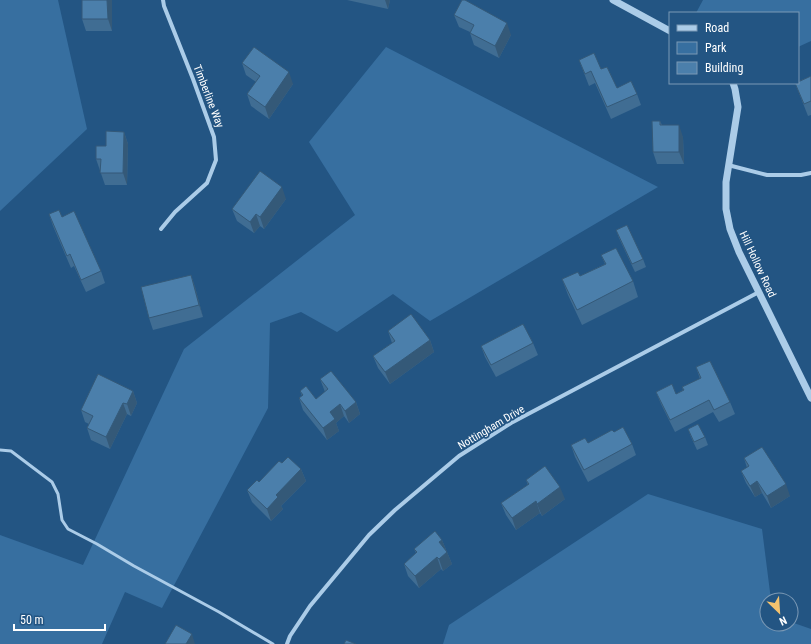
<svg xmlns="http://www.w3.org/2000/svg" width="811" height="644" viewBox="0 0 811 644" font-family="'Roboto Condensed',sans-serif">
  <rect width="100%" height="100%" fill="#235583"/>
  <g fill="#376fa0">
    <polygon points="0,0 58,0 87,129 0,211"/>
    <polygon points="703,0 811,0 811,41 798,47 798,13 696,13"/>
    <polygon points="386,47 658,187 430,321 393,294 337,332 301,312 270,323 268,408 162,608 125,592 102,644 0,644 0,535 83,565 184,349 355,215 309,142"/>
    <polygon points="648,494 762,529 771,600 767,600 767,624 791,624 791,622 811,629 811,644 443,644 449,625"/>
  </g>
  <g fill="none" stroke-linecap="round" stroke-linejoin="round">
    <polyline stroke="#abcce8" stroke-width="3" points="0,450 11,451 52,482 58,494 62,520 68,529 97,544 134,566 219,612 273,644"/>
    <g stroke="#abcce8" stroke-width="4">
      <polyline points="728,165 767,175 801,175 811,173"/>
      <polyline points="161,229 175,212 207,183 216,160 214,137 193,79 164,6 163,0"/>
      <polyline points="287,644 290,636 310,606 369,535 395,510 459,456 511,423 759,292"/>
    </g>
    <g stroke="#abcce8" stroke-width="7">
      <polyline points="613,0 670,31"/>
      <polyline points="733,83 735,89 738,107 726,182 726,209 730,229 739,252 811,398"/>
    </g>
  </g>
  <g fill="#406d93">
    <polygon points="82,0 112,0 112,31 86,31 82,19"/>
    <polygon points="347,0 390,0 388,9"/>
    <polygon points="454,15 511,35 499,58 474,45 470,33 470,32 459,27"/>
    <polygon points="579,60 601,69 617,88 637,94 641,105 611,119 595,83 589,86"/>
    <polygon points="242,63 293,84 269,119 251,106 247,94 256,82 246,75"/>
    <polygon points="811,76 811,115 808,116 795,83"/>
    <polygon points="660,121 662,125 683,137 684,164 657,164 653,152"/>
    <polygon points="124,132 128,144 127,185 105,185 96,159 106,146"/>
    <polygon points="286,199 264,229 260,226 254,233 237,221 232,209"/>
    <polygon points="49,214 62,217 101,271 105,283 86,292 74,266 71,268 53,226"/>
    <polygon points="616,230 643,259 646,267 635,272 619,238"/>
    <polygon points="601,255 633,281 638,297 582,325 568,295 562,279 580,276 605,264"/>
    <polygon points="191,275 195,287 203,317 153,330 149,318"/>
    <polygon points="388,331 430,340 434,352 390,384 378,368 373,356 392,343"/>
    <polygon points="533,343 538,355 496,377 485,357 481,346"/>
    <polygon points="696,367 730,402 735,414 719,422 713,412 675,432 661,404 656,392 676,394 683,390 682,387 700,379"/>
    <polygon points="320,379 356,402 360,414 349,423 344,416 336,423 339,431 327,440 303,410 299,398 302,396 300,391 316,399 325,392"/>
    <polygon points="133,391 137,403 131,416 127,414 110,449 91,440 87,428 89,424 85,422 81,410"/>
    <polygon points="688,429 705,437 708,445 697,450 691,437"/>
    <polygon points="614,432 632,444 636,455 588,482 575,457 571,445 588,443"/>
    <polygon points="744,458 790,496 771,508 762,493 755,497 746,483 741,471 747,468"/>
    <polygon points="282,463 301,469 306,481 281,506 283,509 271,521 252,502 247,490 259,482"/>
    <polygon points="526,480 565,499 542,516 540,513 516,530 506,515 501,503 528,485"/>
    <polygon points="442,540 452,564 443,571 441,569 419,588 408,576 404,564 416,553 414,549"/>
  </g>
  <g fill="#345978">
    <polygon points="107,0 112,0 112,31 108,19"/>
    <polygon points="385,0 390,0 388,9"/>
    <polygon points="507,23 511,35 499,58 495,46"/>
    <polygon points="289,72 293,84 269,119 265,107"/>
    <polygon points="679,125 683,137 684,164 679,152"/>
    <polygon points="124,132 128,144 127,185 123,173"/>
    <polygon points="282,187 286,199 264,229 260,217"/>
    <polygon points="256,214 260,226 254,233 250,222"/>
    <polygon points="191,275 195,287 203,317 199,305"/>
    <polygon points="430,340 434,352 390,384 385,372"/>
    <polygon points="133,391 137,403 131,416 127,404"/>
    <polygon points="356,402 360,414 349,423 345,411"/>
    <polygon points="123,403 127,414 110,449 106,437"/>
    <polygon points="340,404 344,416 336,423 339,431 327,440 323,428 330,412"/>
    <polygon points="301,469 306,481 281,506 283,509 271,521 267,509 276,495"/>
    <polygon points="757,481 762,493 755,497 750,486"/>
    <polygon points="786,484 790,496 771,508 767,496"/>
    <polygon points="560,487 565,499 542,516 537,504"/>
    <polygon points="536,501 540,513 516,530 512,518"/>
    <polygon points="442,540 447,552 439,542"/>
    <polygon points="447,552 452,564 443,571 439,559"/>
    <polygon points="437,557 441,569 419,588 415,576"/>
    <polygon points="192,634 195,644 186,644"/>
  </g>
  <g fill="#4b7fab" stroke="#345978">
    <polygon points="82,0 107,0 108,19 82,19"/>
    <polygon points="462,0 465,0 507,23 495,46 470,33 474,25 454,15"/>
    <polygon points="254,47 289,72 265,107 247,94 260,76 242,63"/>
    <polygon points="594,53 601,69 607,67 617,88 631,81 637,94 607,107 591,71 585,74 579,60"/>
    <polygon points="811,76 811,101 804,104 795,83 798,83 798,82"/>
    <polygon points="652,121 660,121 660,125 679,125 679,152 653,152"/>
    <polygon points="106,131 124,132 123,173 100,173 101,159 96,159 96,146 106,146"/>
    <polygon points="260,171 282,187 260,217 256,214 250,222 232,209"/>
    <polygon points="59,210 62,217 74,211 101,271 81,280 70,254 67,256 49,214"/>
    <polygon points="627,225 643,259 632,264 616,230"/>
    <polygon points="616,248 633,281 577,310 562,279 578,272 580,276 606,264 601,255"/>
    <polygon points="191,275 199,305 149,318 141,287"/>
    <polygon points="411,314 430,340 385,372 373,356 395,341 388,331"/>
    <polygon points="523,324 533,343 491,365 481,346"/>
    <polygon points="710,361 730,402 714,410 709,400 670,420 656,392 672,384 676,394 684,390 682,387 701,378 696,367"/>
    <polygon points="331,371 356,402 345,411 340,404 330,412 335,419 323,428 299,398 303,395 300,391 306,386 316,399 328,389 320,379"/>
    <polygon points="98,374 133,391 127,404 123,403 106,437 87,428 93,416 81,410"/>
    <polygon points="698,424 705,437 694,442 688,429"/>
    <polygon points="623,427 632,444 584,470 571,445 585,438 588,443 612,430 614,432"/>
    <polygon points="762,447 786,484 767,496 757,481 750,486 741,471 749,466 744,458"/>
    <polygon points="288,457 301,469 276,495 278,497 267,509 247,490 257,480 259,482 279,461 282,463"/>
    <polygon points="545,466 560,487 537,504 536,501 512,518 501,503 529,484 526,480"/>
    <polygon points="435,531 442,540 439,542 447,552 439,559 437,557 415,576 404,564 417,552 414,549"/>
    <polygon points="176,625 192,634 186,644 165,644"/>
    <polygon points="346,640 356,644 344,644"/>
  </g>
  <g text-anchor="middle" stroke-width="3.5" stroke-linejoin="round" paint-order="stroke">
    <g font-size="11" fill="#fff" stroke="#235583">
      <text transform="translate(209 96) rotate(69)" y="4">Timberline Way</text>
      <text transform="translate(758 264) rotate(65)" y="4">Hill Hollow Road</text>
      <text transform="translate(491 427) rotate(-31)" y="4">Nottingham Drive</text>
    </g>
  </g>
  <rect x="669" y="12" width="130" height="72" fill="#235583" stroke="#7b99b5"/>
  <rect x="677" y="25" width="20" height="6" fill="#abcce8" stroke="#7b99b5"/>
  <text x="705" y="32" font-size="12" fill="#ffffff">Road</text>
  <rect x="677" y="42" width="20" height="12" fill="#376fa0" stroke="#7b99b5"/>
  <text x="705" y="52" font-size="12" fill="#ffffff">Park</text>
  <rect x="677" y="62" width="20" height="12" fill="#4b7fab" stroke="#7b99b5"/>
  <text x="705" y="72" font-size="12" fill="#ffffff">Building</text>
  <g transform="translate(779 612) rotate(155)"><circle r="19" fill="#235583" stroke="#7b99b5"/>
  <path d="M0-3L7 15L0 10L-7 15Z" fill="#f3c26e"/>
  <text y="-6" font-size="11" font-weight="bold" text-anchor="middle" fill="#ffffff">N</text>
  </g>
  <path d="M14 624v6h91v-6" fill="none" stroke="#ffffff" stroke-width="2"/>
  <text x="20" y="624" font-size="12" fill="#ffffff" stroke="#235583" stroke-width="3" paint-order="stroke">50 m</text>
</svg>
